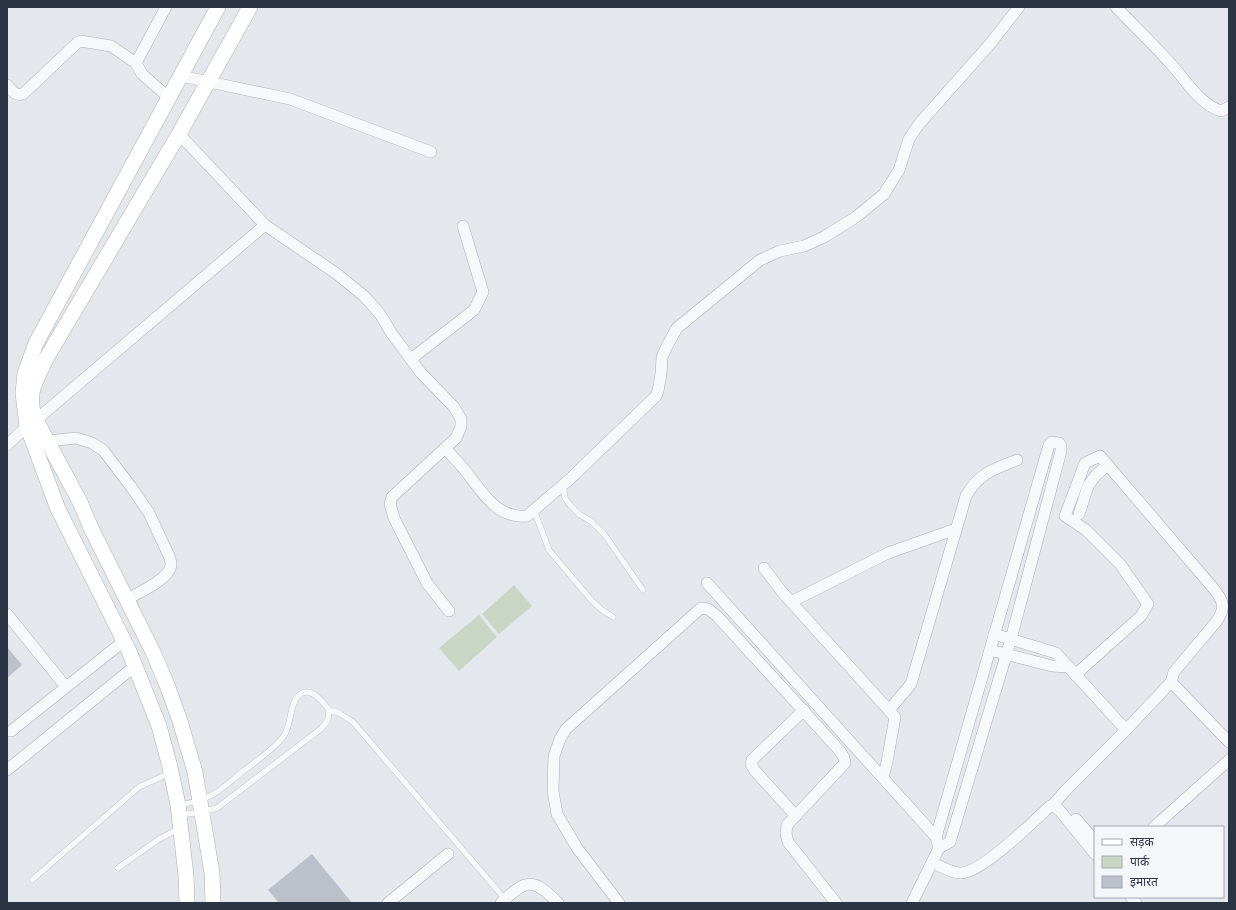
<svg xmlns="http://www.w3.org/2000/svg" width="1236" height="910" viewBox="0 0 1236 910" font-family="Lato,'Noto Sans Devanagari',sans-serif">
  <rect width="100%" height="100%" fill="#e4e7ec"/>
  <g fill="#c9d6c5">
    <polygon points="514,585 532,606 499,634 482,614"/>
    <polygon points="479,615 497,637 459,671 439,648"/>
  </g>
  <g fill="#bbc0ca">
    <polygon points="7,647 22,665 7,678"/>
    <polygon points="312,854 352,903 279,903 268,890"/>
  </g>
  <g fill="none" stroke-linecap="round" stroke-linejoin="round">
    <defs>
      <g id="lane">
        <polyline points="563,485 565,498 570,505 580,515 591,521 604,534 643,590"/>
        <polyline points="534,510 549,550 592,601 602,610 613,617"/>
        <polyline points="329,710 339,713 353,722 505,899"/>
        <path d="M 178,805 C 189,803 200,802 210,796 C 222,790 232,780 242,772 C 253,764 279,745 285,734 C 291,724 290,704 298,696 C 310,684 323,702 329,710 L 328,720 L 322,728 L 217,808 L 202,812 L 179,815"/>
        <polyline points="118,868 159,839 180,828"/>
        <polyline points="32,880 139,787 170,773"/>
      </g>
      <g id="street">
        <path d="M 1116,7 C 1134,26 1153,44 1170,63 C 1185,79 1199,104 1221,111 L 1229,107"/>
        <polyline points="136,63 166,7"/>
        <polyline points="181,76 290,99 431,152"/>
        <path d="M 7,85 C 12,91 15,96 23,94 L 77,43 L 81,41 L 111,46 L 136,63 L 142,74 L 169,98"/>
        <polyline points="179,134 265,225"/>
        <polyline points="411,359 474,310 483,292 463,226"/>
        <path d="M 48,441 L 76,438 L 92,443 L 103,450 L 132,488 L 149,513 L 170,558 C 170,560 171,562 171,564 C 171,579 138,593 127,599"/>
        <polyline points="7,445 27,426 36,420 265,225 337,274 364,296 380,314 392,334 421,373 454,407 461,419 461,427 456,438 392,497 390,504 394,518 427,583 449,611"/>
        <path d="M 445,448 C 453,457 461,465 468,474 C 483,494 498,519 527,516 L 571,478 L 656,396 L 658,391 L 661,374 L 662,357 L 667,346 L 677,328 L 760,260 L 780,251 L 804,246 L 824,237 L 856,217 L 884,194 L 899,170 L 909,139 L 919,124 L 990,44 L 1019,7"/>
        <polyline points="1079,514 1088,486 1096,475 1108,465"/>
        <polyline points="764,568 782,592 895,717 887,762 883,777"/>
        <polyline points="707,583 936,837"/>
        <polyline points="791,602 888,553 956,529"/>
        <polyline points="7,614 66,687"/>
        <polyline points="994,634 1056,653 1126,730"/>
        <polyline points="990,650 1052,666 1067,667"/>
        <polyline points="1171,682 1229,742"/>
        <path d="M 889,710 L 911,684 L 966,496 C 979,473 994,469 1017,460"/>
        <polyline points="11,731 124,641"/>
        <polyline points="7,770 135,666"/>
        <path d="M 1053,805 L 1065,791 L 1126,730 L 1171,682 L 1174,672 L 1216,622 C 1226,608 1224,602 1214,589 L 1100,456 L 1085,463 L 1065,516 L 1086,530 L 1120,564 L 1148,604 L 1141,616 L 1075,675"/>
        <polyline points="796,816 755,771 751,764 752,760 804,710"/>
        <polyline points="1076,819 1095,841"/>
        <polyline points="1154,827 1229,760"/>
        <path d="M 932,862 C 940,866 951,873 960,873 C 981,874 1034,821 1050,806 L 1053,805 L 1060,811 L 1095,854"/>
        <polyline points="1131,897 1136,903"/>
        <polyline points="388,903 448,854"/>
        <path d="M 501,903 C 526,879 533,877 558,903"/>
        <polyline points="619,903 577,848 557,814 553,791 554,756 560,739 566,729 701,608 708,609 717,616 840,751 844,758 845,763 787,825 786,834 788,842 836,903"/>
        <polyline points="912,903 939,848 950,842 1011,639 1061,451 1061,446 1059,443 1052,442 1049,445 936,837 939,848"/>
      </g>
      <g id="secondary">
        <polyline points="187,903 186,876 178,805 170,767 159,726 129,651 58,509 27,426 23,393 25,373 36,343 218,7"/>
        <path d="M 213,903 L 212,873 L 195,772 L 180,721 L 167,685 L 153,652 L 91,528 L 80,502 L 36,420 C 25,395 36,380 47,357 L 179,134 L 250,7"/>
      </g>
    </defs>
    <use href="#lane" stroke="#a9aeb7" stroke-width="6"/>
    <use href="#street" stroke="#a9aeb7" stroke-width="12"/>
    <use href="#secondary" stroke="#a9aeb7" stroke-width="16"/>
    <use href="#lane" stroke="#f7f8fa" stroke-width="5.5"/>
    <use href="#street" stroke="#f7f8fa" stroke-width="11"/>
    <use href="#secondary" stroke="#fff" stroke-width="15"/>
  </g>
  <rect width="1236" height="910" fill="none" stroke="#2b3445" stroke-width="16"/>
  <rect x="1094" y="826" width="130" height="72" fill="#f4f6f9" stroke="#a4a8b1"/>
  <rect x="1102" y="839" width="20" height="6" fill="#ffffff" stroke="#a4a8b1"/>
  <text x="1130" y="846" font-size="12" fill="#2b3445">सड़क</text>
  <rect x="1102" y="856" width="20" height="12" fill="#c9d6c5" stroke="#a4a8b1"/>
  <text x="1130" y="866" font-size="12" fill="#2b3445">पार्क</text>
  <rect x="1102" y="876" width="20" height="12" fill="#bbc0ca" stroke="#a4a8b1"/>
  <text x="1130" y="886" font-size="12" fill="#2b3445">इमारत</text>
</svg>
